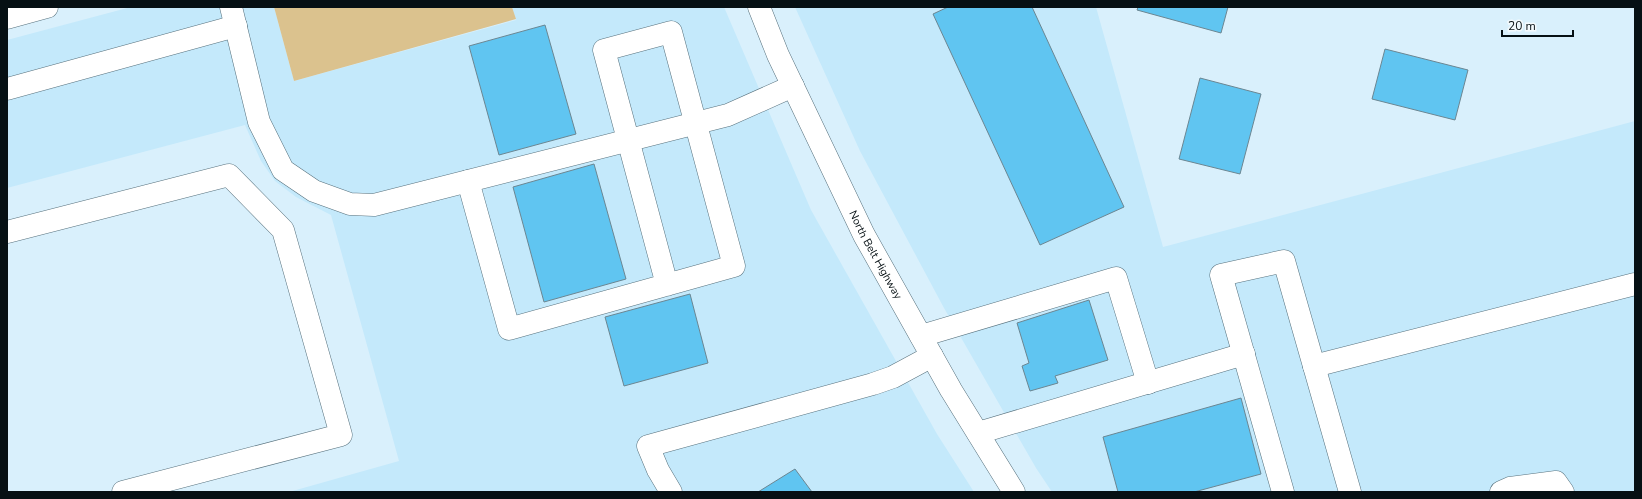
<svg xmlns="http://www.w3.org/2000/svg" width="1642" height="499" viewBox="0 0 1642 499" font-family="'Nunito Sans',sans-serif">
  <rect width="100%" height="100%" fill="#d9f0fc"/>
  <g fill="#c4e9fb">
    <polygon points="131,7 274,7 294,81 516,20 512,7 724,7 811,210 937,434 974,492 289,492 399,461 331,215 296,197 275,181 261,161 245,125 7,188 7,40"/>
    <polygon points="795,7 1096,7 1163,247 1635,121 1635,492 1052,492 1036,468 944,308 860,151"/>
  </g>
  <polygon fill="#dbc28e" points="274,7 512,7 516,19 294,81"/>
  <g fill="#60c5f1" stroke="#6b8692">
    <polygon points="948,7 1032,7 1124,207 1040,245 933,14"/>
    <polygon points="1138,7 1228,7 1221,33 1137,10"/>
    <polygon points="545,25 576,134 499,155 469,46"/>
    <polygon points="1385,49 1468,70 1455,120 1372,99"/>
    <polygon points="1200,78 1261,94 1240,174 1179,159"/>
    <polygon points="594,164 626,279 544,302 513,187"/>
    <polygon points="690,294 708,363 624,386 605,317"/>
    <polygon points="1089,300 1108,360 1055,376 1058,383 1030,391 1022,366 1029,363 1017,323"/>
    <polygon points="1241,398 1261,474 1194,492 1118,492 1103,437"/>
    <polygon points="795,469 812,492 758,492"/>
  </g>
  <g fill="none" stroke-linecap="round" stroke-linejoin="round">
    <defs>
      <g id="minor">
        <polyline points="231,7 259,122 283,170 314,191 350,204 374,205 728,115 793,86"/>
        <polyline points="7,18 47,7"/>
        <polyline points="7,89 236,26"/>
        <polyline points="468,181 509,329 734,266 671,32 604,50 667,285"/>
        <polyline points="7,232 229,175 283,230 341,435 123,492"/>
        <polyline points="921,336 1116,278 1148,383"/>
        <polyline points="1314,366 1635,284"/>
        <polyline points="978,433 1244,354"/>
        <polyline points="671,492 658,470 648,446 873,384 893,377 932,356"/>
        <polyline points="1283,492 1221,275 1284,261 1350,492"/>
        <polyline points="1501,492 1510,488 1556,482 1563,492"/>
      </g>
      <g id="major">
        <path id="s1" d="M 759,7 L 778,55 L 864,235 L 951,390 L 1014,492"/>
      </g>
    </defs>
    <use href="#minor" stroke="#58727e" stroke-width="23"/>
    <use href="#major" stroke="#58727e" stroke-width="23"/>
    <use href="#minor" stroke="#fff" stroke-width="22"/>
    <use href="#major" stroke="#fff" stroke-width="22"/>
  </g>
  <g text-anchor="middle" stroke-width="3" stroke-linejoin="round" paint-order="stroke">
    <g font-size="11" fill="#061014" stroke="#f4fafd">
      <text dy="4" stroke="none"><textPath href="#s1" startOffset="274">North Belt Highway</textPath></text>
    </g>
  </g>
  <rect width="1642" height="499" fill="none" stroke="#061014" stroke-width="16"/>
  <path d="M1502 30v6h71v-6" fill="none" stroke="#061014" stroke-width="2"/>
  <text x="1508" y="30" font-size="12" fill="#061014" stroke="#f4fafd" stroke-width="3" paint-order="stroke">20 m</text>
</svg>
